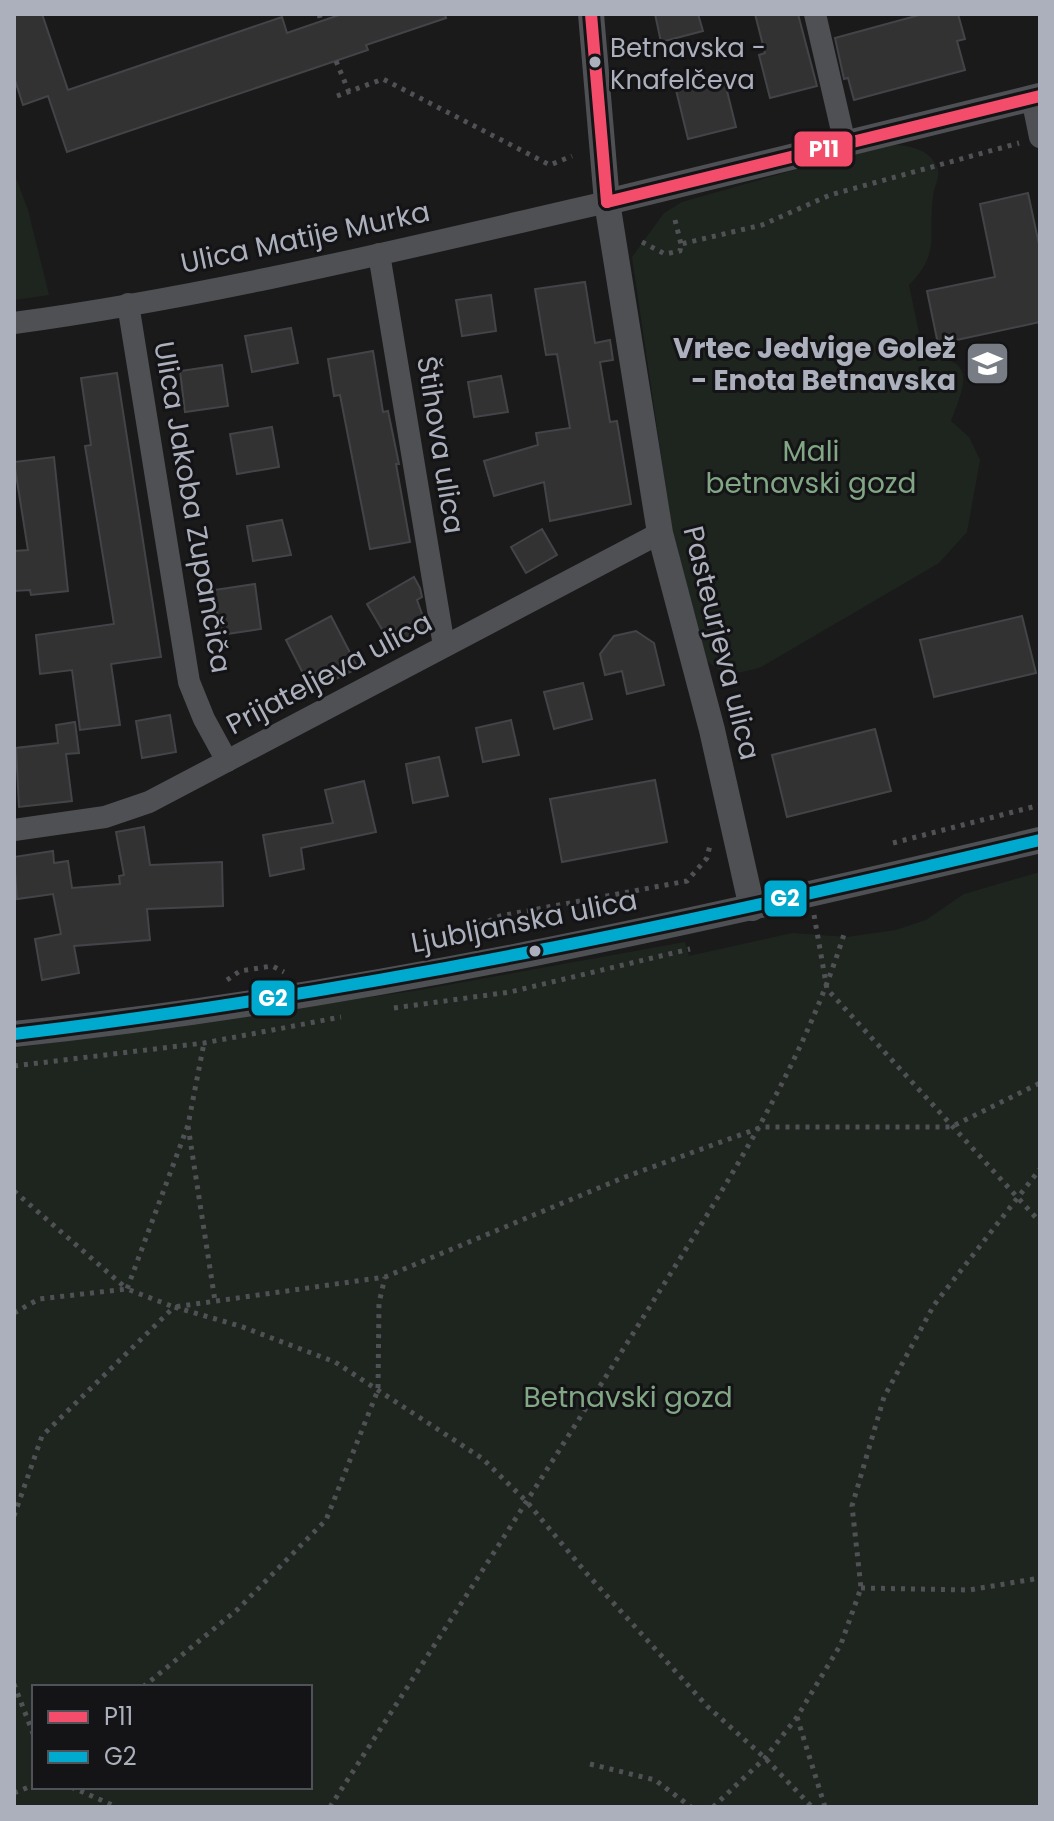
<svg xmlns="http://www.w3.org/2000/svg" width="1054" height="1821" viewBox="0 0 1054 1821" font-family="Poppins,sans-serif">
  <rect width="100%" height="100%" fill="#1a1a1b"/>
  <g fill="#1e251f" fill-rule="evenodd">
    <path d="M 898,145 C 913,147 928,150 936,165 C 942,176 934,185 933,196 C 928,235 941,253 909,285 L 924,357 C 978,358 965,383 951,421 L 969,437 L 980,460 L 967,532 L 939,563 L 761,667 C 737,674 727,677 707,661 L 672,530 L 632,257 L 664,213 L 682,202 L 880,146 Z"/>
    <polygon points="14,173 28,210 49,295 14,300"/>
    <path d="M 1040,872 L 1040,1807 L 14,1807 L 14,1048 L 420,990 L 685,942 L 689,956 L 792,933 L 847,937 L 896,930 L 926,920 L 964,894 ZM 34,1687 L 310,1687 L 310,1787 L 34,1787 Z"/>
  </g>
  <g fill="#323233" stroke="#434447" stroke-width="2">
    <polygon points="14,14 42,14 68,90 282,17 287,33 342,14 445,14 446,18 366,45 368,50 67,152 48,96 23,105 14,77"/>
    <polygon points="655,14 698,14 703,31 661,42"/>
    <polygon points="755,14 798,14 817,86 770,98 759,55 765,53"/>
    <polygon points="923,14 958,14 965,39 957,41 965,70 854,100 848,78 844,79 835,38"/>
    <polygon points="724,79 736,127 688,139 676,90"/>
    <polygon points="1028,193 1040,249 1040,322 938,344 927,291 995,277 980,204"/>
    <polygon points="585,282 595,343 610,340 613,360 600,362 610,422 617,421 631,504 550,521 544,482 494,496 484,461 538,445 536,433 570,428 557,354 546,355 535,289"/>
    <polygon points="491,295 496,331 462,336 456,300"/>
    <polygon points="291,328 298,363 252,372 245,336"/>
    <polygon points="373,351 383,412 388,411 399,464 396,464 410,542 370,549 340,395 334,396 328,359"/>
    <polygon points="222,365 228,406 185,412 180,371"/>
    <polygon points="117,373 161,657 111,664 120,725 80,730 72,670 40,674 36,635 114,624 85,446 91,445 81,378"/>
    <polygon points="501,376 508,412 474,417 468,382"/>
    <polygon points="272,427 279,467 237,474 230,434"/>
    <polygon points="54,457 68,591 31,595 30,590 14,591 14,551 28,550 14,462"/>
    <polygon points="282,520 291,555 253,561 247,526"/>
    <polygon points="542,529 557,555 526,573 511,547"/>
    <polygon points="414,577 420,588 422,597 417,600 427,628 393,648 367,604"/>
    <polygon points="255,584 261,629 220,635 214,590"/>
    <polygon points="331,616 358,668 312,691 286,640"/>
    <polygon points="1022,616 1036,673 934,697 920,640"/>
    <polygon points="636,631 654,643 664,685 627,694 622,671 605,675 600,654 614,636"/>
    <polygon points="583,683 592,719 554,729 544,692"/>
    <polygon points="170,715 176,752 142,758 136,721"/>
    <polygon points="511,720 519,755 483,762 476,728"/>
    <polygon points="75,722 79,753 66,754 72,801 19,807 16,748 58,743 56,725"/>
    <polygon points="875,729 891,791 787,817 772,755"/>
    <polygon points="439,757 448,796 413,803 406,764"/>
    <polygon points="655,780 667,842 562,862 550,799"/>
    <polygon points="364,781 376,832 301,848 304,869 270,876 263,835 333,823 325,790"/>
    <polygon points="144,827 150,865 222,862 223,906 147,909 150,940 74,946 79,973 42,980 35,939 61,934 53,894 17,899 14,857 53,851 54,863 68,861 72,888 120,884 119,876 124,875 116,832"/>
  </g>
  <g fill="none" stroke-linecap="round" stroke-linejoin="round">
    <g stroke="#505155" stroke-width="5" stroke-dasharray="4 6" stroke-linecap="butt">
      <polyline points="319,14 321,21"/>
      <polyline points="336,61 349,92"/>
      <polyline points="337,96 383,79 550,165 572,156"/>
      <polyline points="675,220 681,244"/>
      <polyline points="642,242 665,254 680,251 681,244 762,225 830,195 1019,143"/>
      <polyline points="893,843 1040,805"/>
      <polyline points="814,915 827,989 1040,1222"/>
      <polyline points="443,942 500,916 687,881 707,858 710,845"/>
      <polyline points="227,980 240,971 272,966 284,972"/>
      <polyline points="394,1008 510,992 690,949"/>
      <polyline points="14,1066 204,1043 341,1017"/>
      <polyline points="188,1126 215,1301"/>
      <polyline points="14,1191 127,1289 188,1125 204,1043"/>
      <polyline points="14,1313 39,1299 127,1289 174,1307 385,1277 625,1177 762,1127 951,1127 1040,1083"/>
      <polyline points="14,1516 42,1436 174,1307 240,1326 335,1362 483,1459 527,1502 588,1575 707,1706 765,1758 812,1807"/>
      <polyline points="861,1588 969,1590 1040,1578"/>
      <polyline points="14,1684 34,1736"/>
      <polyline points="143,1687 238,1609 326,1520 378,1390 379,1303 385,1277"/>
      <polyline points="797,1717 825,1807"/>
      <polyline points="590,1764 655,1780 691,1807"/>
      <polyline points="71,1787 117,1807"/>
      <polyline points="14,1793 34,1785"/>
      <path d="M 330,1807 C 432,1649 534,1491 634,1332 C 714,1203 800,1077 845,931"/>
      <polyline points="713,1807 765,1758 797,1717 841,1644 861,1588 852,1506 884,1397 934,1305 1040,1169"/>
    </g>
    <g stroke="#4e5054" stroke-width="22">
      <polyline points="815,14 845,144"/>
      <polyline points="1032,98 1040,137"/>
      <polyline points="379,254 444,646"/>
      <polyline points="128,304 189,682 204,719 227,761"/>
      <path d="M 14,323 C 213,296 411,247 607,202"/>
      <polyline points="14,830 105,817 149,802 660,533"/>
    </g>
    <g stroke="#4e5054" stroke-width="26">
      <polyline points="591,14 607,202 660,533 712,730 752,908"/>
      <polyline points="607,202 1040,96"/>
      <path d="M 14,1034 C 360,998 702,921 1040,840"/>
    </g>
    <defs>
      <g id="bus-1">
        <polyline points="591,14 607,202"/>
        <polyline points="607,202 1040,96"/>
      </g>
      <path id="bus-2" d="M 14,1034 C 361,993 700,921 1040,840"/>
    </defs>
    <use href="#bus-1" stroke="#141417" stroke-width="18"/>
    <use href="#bus-2" stroke="#141417" stroke-width="18"/>
    <use href="#bus-1" stroke="#f44d6c" stroke-width="12"/>
    <use href="#bus-2" stroke="#00a9ce" stroke-width="12"/>
  </g>
  <defs>
    <symbol id="school-square" viewBox="-11 -11 22 22"><rect x="-9" y="-9" width="18" height="18" rx="4" fill="#787c84" stroke="#141417"/><path d="M0-5L7-2L0 1L-7-2ZM-4 1L0 2.5L4 1V4Q0 6-4 4Z" fill="#fff"/></symbol>
  </defs>
  <g fill-rule="evenodd">
    <use href="#school-square" x="962" y="338" width="51" height="51"/>
  </g>
  <g fill="#abb0bc" stroke="#141417" stroke-width="3">
    <circle cx="595" cy="62" r="7"/>
    <circle cx="535" cy="951" r="7"/>
  </g>
  <g text-anchor="middle" stroke-width="6" stroke-linejoin="round" paint-order="stroke">
    <g font-size="26" fill="#abb0bc" stroke="#141417" text-anchor="start">
      <text x="610" y="57">Betnavska -<tspan x="610" dy="32">Knafelčeva</tspan></text>
    </g>
    <g font-size="28" fill="#abb0bc" stroke="#141417">
      <text transform="translate(305 237) rotate(-12)" y="10">Ulica Matije Murka</text>
      <text transform="translate(441 445) rotate(81)" y="10">Štihova ulica</text>
      <text transform="translate(193 507) rotate(80)" y="10">Ulica Jakoba Zupančiča</text>
      <text transform="translate(722 643) rotate(76)" y="10">Pasteurjeva ulica</text>
      <text transform="translate(329 673) rotate(-28)" y="10">Prijateljeva ulica</text>
      <text transform="translate(524 921) rotate(-11)" y="10">Ljubljanska ulica</text>
    </g>
    <g font-size="28" font-weight="bold" fill="#abb0bc" stroke="#141417" text-anchor="end">
      <text x="956" y="358">Vrtec Jedvige Golež<tspan x="956" dy="32">- Enota Betnavska</tspan></text>
    </g>
    <g font-size="28" fill="#81a784" stroke="#141417">
      <text x="811" y="461">Mali<tspan x="811" dy="32">betnavski gozd</tspan></text>
      <text x="628" y="1407">Betnavski gozd</text>
    </g>
  </g>
  <g stroke="#141417" stroke-width="3">
    <rect x="793" y="130" width="61" height="38" rx="8" fill="#f44d6c"/>
    <rect x="763" y="879" width="45" height="39" rx="8" fill="#00a9ce"/>
    <rect x="250" y="979" width="46" height="38" rx="8" fill="#00a9ce"/>
  </g>
  <g font-size="22" text-anchor="middle" font-weight="bold" fill="#fff">
    <text x="824" y="157">P11</text>
    <text x="785" y="906">G2</text>
    <text x="273" y="1006">G2</text>
  </g>
  <rect width="1054" height="1821" fill="none" stroke="#abb0bc" stroke-width="32"/>
  <rect x="32" y="1685" width="280" height="104" fill="#141417" stroke="#505259" stroke-width="2"/>
  <rect x="48" y="1711" width="40" height="12" fill="#f44d6c" stroke="#505259" stroke-width="2"/>
  <text x="104" y="1725" font-size="24" fill="#abb0bc">P11</text>
  <rect x="48" y="1751" width="40" height="12" fill="#00a9ce" stroke="#505259" stroke-width="2"/>
  <text x="104" y="1765" font-size="24" fill="#abb0bc">G2</text>
</svg>
